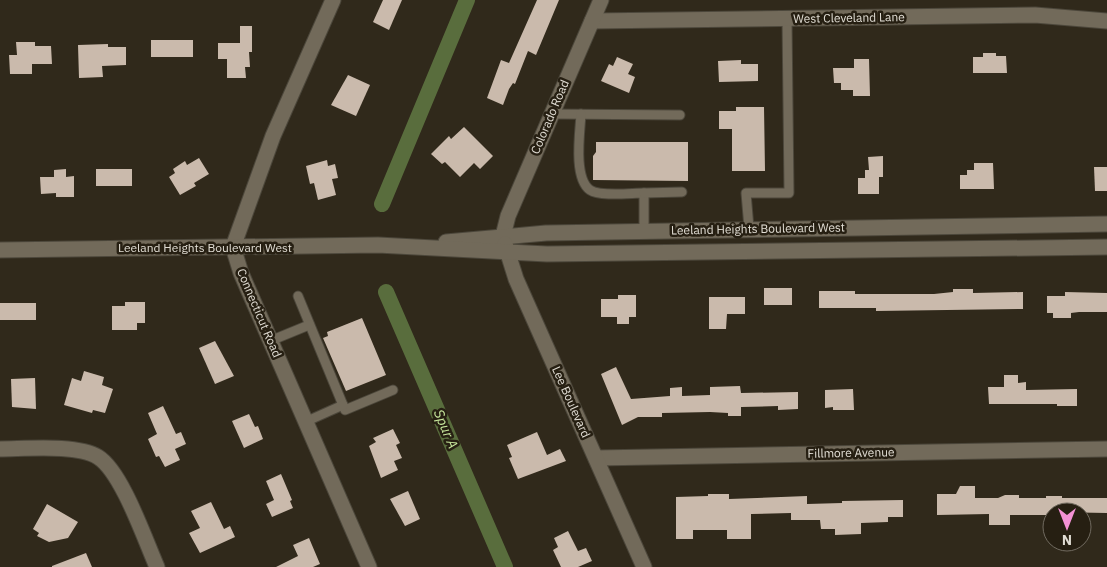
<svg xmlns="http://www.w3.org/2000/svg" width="1107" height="567" viewBox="0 0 1107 567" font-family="'IBM Plex Sans',sans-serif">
  <rect width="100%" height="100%" fill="#30291b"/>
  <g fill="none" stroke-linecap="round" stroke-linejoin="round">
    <g stroke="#596d3d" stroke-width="16">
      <polyline points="382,204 467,0"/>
      <polyline points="386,292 505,567"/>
    </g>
  </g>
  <g fill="#cabaac">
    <polygon points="383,0 402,0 389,30 373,22"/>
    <polygon points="537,0 559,0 536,55 528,51 515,84 513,83 509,89 503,105 487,98 501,60 509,63"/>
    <polygon points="240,26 252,26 252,52 249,52 250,67 245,67 246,78 227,78 227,59 218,59 218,43 240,43"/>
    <rect x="151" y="40" width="42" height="17"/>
    <polygon points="16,42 35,42 35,46 51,46 52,64 32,64 32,74 10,74 9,55 17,55"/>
    <polygon points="108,44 108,47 126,47 126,65 102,66 103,77 79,78 78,45"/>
    <polygon points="983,53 996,53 996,56 1006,56 1007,73 973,73 973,57 983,57"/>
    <polygon points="617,57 633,64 628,74 635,77 629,93 601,81 609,64 613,66"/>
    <polygon points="854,59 869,59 870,96 853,96 853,90 841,90 841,83 834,83 833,68 854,68"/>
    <polygon points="741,60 741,64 758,64 758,81 719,82 718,61"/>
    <polygon points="348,75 370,85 356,116 331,105"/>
    <polygon points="736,107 764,107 765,171 732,171 732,129 719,129 719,111 736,111"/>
    <polygon points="464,127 493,156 480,169 474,163 460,177 445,162 442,164 431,154 449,136 451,139"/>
    <polygon points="596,142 688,142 688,181 593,180 593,156 596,152"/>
    <polygon points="883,156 883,177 879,177 879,194 858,194 858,178 865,178 865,170 869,170 868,157"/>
    <polygon points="199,158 209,174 194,183 196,186 180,195 169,177 175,173 173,169 185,161 187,165"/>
    <polygon points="327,160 328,166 335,164 338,178 332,179 336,195 318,200 314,183 310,184 306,166"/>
    <polygon points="974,163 993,163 994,189 960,189 960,175 967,175 967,170 974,170"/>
    <polygon points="1094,167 1107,167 1107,191 1095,191"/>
    <polygon points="66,169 66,177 74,176 74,197 56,197 56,193 41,194 40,177 54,177 54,170"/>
    <rect x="96" y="169" width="36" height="17"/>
    <rect x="764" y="288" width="28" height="17"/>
    <polygon points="953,289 973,289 973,293 1023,292 1023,309 876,311 876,308 819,308 819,291 855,291 855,294 934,294 953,292"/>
    <polygon points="1065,292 1107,293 1107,312 1079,312 1071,313 1071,318 1053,318 1053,313 1047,313 1047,296 1065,296"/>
    <polygon points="618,295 636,295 636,317 629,317 629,324 617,324 617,317 601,317 601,299 618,299"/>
    <polygon points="709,297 745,297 745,314 727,314 726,329 709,329"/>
    <polygon points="125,302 145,302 145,323 137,323 137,330 112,330 112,306 125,306"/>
    <rect x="0" y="303" width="36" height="17"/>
    <polygon points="362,318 386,375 346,391 323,338 328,336 327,332"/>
    <polygon points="215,341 234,376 215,384 199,348"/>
    <polygon points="616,367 631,399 670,396 670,388 682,387 682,396 710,395 710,387 740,386 741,393 798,392 798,409 778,410 778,406 741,407 741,416 728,416 728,413 710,412 662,413 662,417 638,417 622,425 601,374"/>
    <polygon points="84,371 104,377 102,385 113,389 105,413 93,410 92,413 64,405 72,378 81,381"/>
    <polygon points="1004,375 1018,375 1018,383 1026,382 1026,390 1077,389 1077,406 1057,406 1057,404 989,404 988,387 1004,387"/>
    <polygon points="35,378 36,409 12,407 11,379"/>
    <polygon points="853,389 854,410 833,410 833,407 825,408 825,390"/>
    <polygon points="163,406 176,434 181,432 186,444 175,449 180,460 165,467 159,456 156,457 148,439 157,434 148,413"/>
    <polygon points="249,414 255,427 258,426 263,439 244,448 232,421"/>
    <polygon points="393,429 400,443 396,445 402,458 394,461 398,470 381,478 369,446 376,442 373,438"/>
    <polygon points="537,432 547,455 560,449 566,461 518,479 509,458 512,457 507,445"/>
    <polygon points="281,474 292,500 290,501 293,508 272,517 266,504 274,500 266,481"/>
    <polygon points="960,486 975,486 975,498 998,498 1005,495 1019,495 1019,498 1046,498 1046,496 1062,496 1062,498 1107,498 1107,513 1052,512 1052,515 1010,515 1010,525 989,525 989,514 937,515 937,494 956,494"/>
    <polygon points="408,491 420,519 405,526 390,499"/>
    <polygon points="708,494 729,494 729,499 807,496 807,504 842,503 842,501 903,500 903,517 888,517 888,522 861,523 861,534 835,535 835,529 821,529 820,520 791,520 791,513 751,514 751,539 727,539 727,530 693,530 693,539 676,539 676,497 708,496"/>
    <polygon points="211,502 224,529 230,526 235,537 200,553 189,533 200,528 191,511"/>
    <polygon points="47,504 78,522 68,538 49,542 37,536 39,533 33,529"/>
    <polygon points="568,531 578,551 586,548 592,561 578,567 561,567 553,550 558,547 554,538"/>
    <polygon points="309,538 320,564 313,567 276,567 298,556 293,545"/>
    <polygon points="86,553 92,567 52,567 52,566"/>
  </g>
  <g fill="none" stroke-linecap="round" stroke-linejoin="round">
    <defs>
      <g id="lane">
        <polyline points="551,114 680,115"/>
        <path d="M 581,114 C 580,132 573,178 590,190 C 600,197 631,193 644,193 L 644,231"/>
        <polyline points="644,193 682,192"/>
        <polyline points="749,228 746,193 789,193 787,19"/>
        <polyline points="298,296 345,410 393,390"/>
        <polyline points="270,341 309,325"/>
        <polyline points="305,422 343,405"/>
      </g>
      <g id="street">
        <polyline points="333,0 273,136 233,247 241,273 369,567"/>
        <polyline points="592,21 1035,15 1107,21"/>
        <polyline points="503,236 508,216 601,0"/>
        <path d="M 0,449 C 25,449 77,444 98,457 C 122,472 145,540 157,567"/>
        <polyline points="596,458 1107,449"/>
      </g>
      <g id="secondary">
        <polyline points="446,242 546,233 1107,224"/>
        <polyline points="505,244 516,279 644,567"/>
        <polyline points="0,250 378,245 547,254 1107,247"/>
      </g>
    </defs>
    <use href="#lane" stroke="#4c473b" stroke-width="11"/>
    <use href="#street" stroke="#4c473b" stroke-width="17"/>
    <use href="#secondary" stroke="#4c473b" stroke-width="17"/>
    <use href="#lane" stroke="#726a5a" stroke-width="9"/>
    <use href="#street" stroke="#726a5a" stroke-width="15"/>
    <use href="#secondary" stroke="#726a5a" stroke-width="15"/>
  </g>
  <g text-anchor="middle" stroke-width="5" stroke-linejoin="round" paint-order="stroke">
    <g font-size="12" fill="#e1ddd4" stroke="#261f12">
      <text transform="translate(849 18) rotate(-1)" y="4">West Cleveland Lane</text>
      <text transform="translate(550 117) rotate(-67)" y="4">Colorado Road</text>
      <text transform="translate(758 229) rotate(-1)" y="4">Leeland Heights Boulevard West</text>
      <text x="205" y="252">Leeland Heights Boulevard West</text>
      <text transform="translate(259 313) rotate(67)" y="4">Connecticut Road</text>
      <text transform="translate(571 402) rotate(66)" y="4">Lee Boulevard</text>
      <text transform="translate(851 453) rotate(-1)" y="4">Fillmore Avenue</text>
    </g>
    <g font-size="14" font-style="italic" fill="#c8e89d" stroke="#261f12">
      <text transform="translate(446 429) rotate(67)" y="5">Spur A</text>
    </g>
  </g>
  <g transform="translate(1067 527) rotate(180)"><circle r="24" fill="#261f12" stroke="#716b60"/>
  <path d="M0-4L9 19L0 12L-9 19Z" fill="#f391d5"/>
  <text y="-8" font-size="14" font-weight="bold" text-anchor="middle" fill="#e1ddd4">N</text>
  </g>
</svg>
